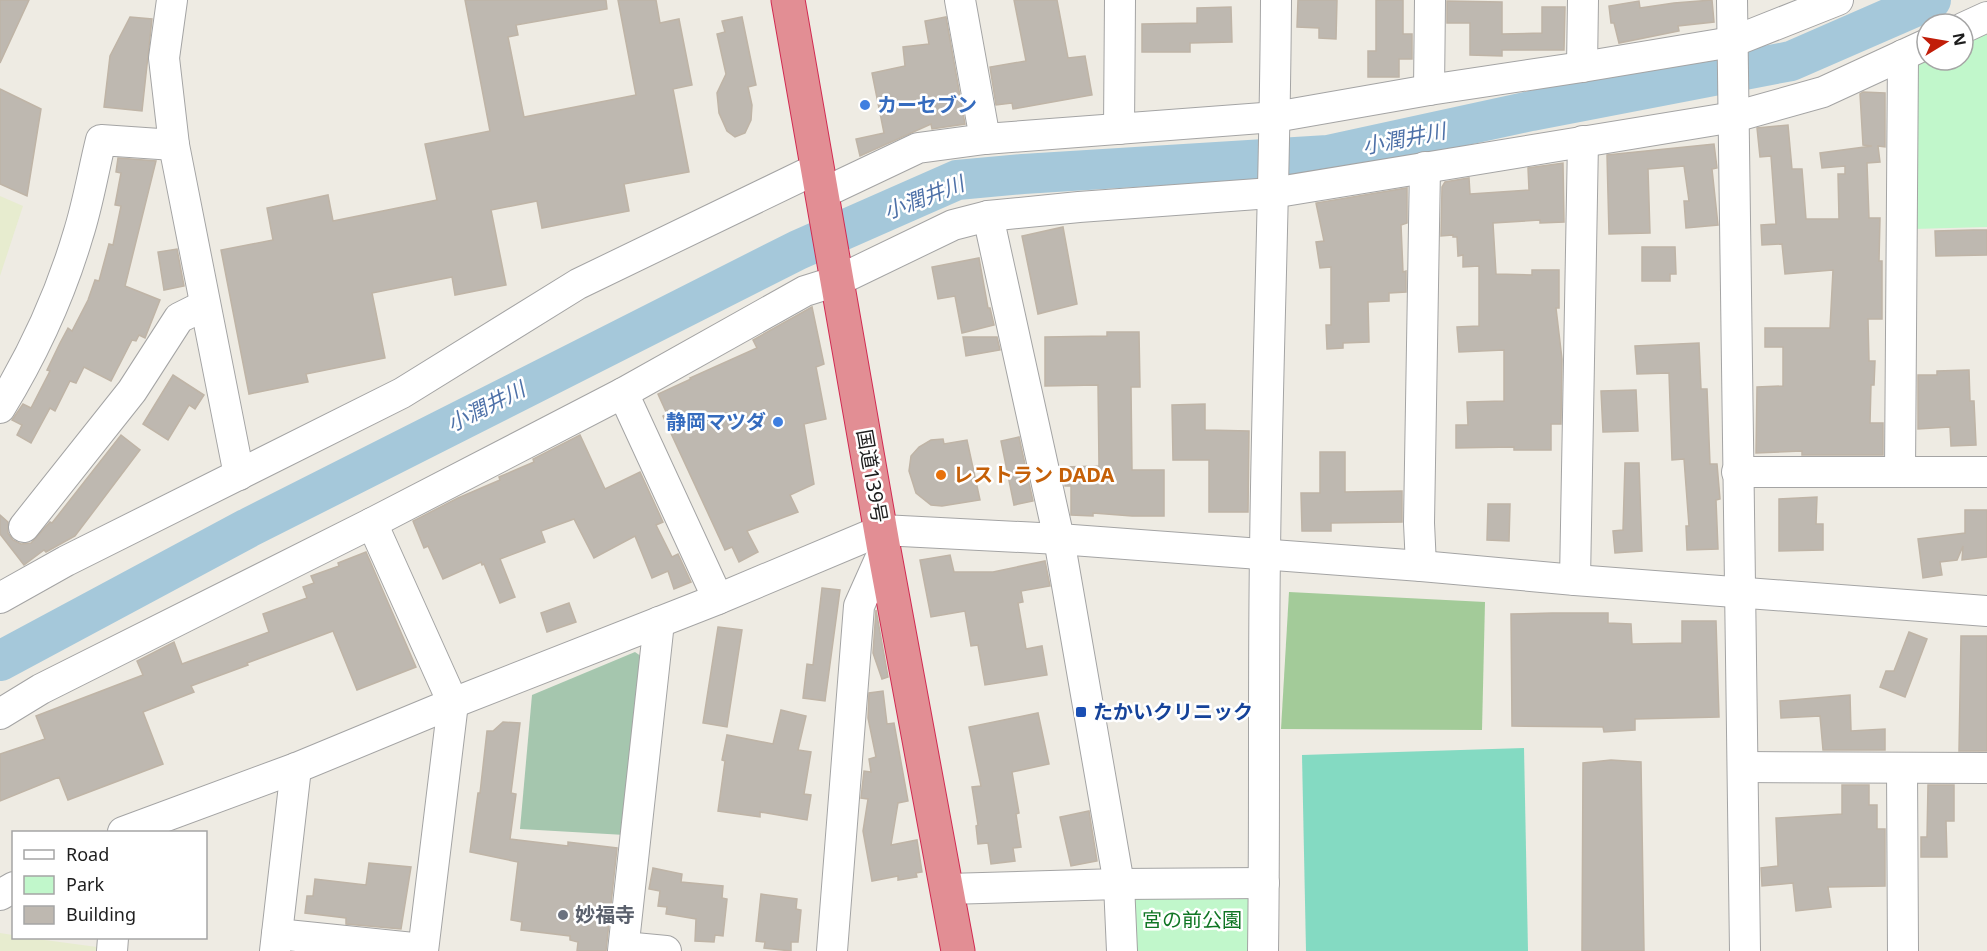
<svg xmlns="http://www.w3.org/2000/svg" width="1987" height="951" viewBox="0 0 1987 951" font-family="'Noto Sans','Noto Sans JP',sans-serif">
  <rect width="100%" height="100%" fill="#eeebe3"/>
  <g fill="#e7eccf">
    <polygon points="0,196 23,206 0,276"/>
    <polygon points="0,933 13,935 14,938 30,938 97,947 97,951 0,951"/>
  </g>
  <polygon fill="#a3cb99" points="1289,592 1485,602 1482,730 1281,729"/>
  <polygon fill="#a5c6ae" points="635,652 648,661 625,835 520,829 532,695"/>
  <g fill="#c1f7cb">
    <polygon points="1987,30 1987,227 1913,229 1914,69 1920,59 1963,60 1963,40"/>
    <polygon points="1124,889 1257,890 1259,951 1127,951"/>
  </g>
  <polygon fill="#84dac2" points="1524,748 1528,951 1306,951 1302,755"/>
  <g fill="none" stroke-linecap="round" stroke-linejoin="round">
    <polyline stroke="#a5c8da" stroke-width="40" points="0,661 248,528 798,250 957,180 1023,174 1328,155 1531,111 1791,61 1931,0"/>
  </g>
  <g fill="#beb8b0" stroke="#bfb4a6" stroke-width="1.5">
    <polygon points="0,0 29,0 0,63"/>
    <polygon points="465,0 606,0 607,9 516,25 518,35 508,37 524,117 636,95 618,0 656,0 660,23 679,19 692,85 673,89 689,172 624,184 629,211 542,228 537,201 491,210 506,285 455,295 452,277 372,293 385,358 306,374 308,382 249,394 221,250 273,240 267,208 328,195 333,221 437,200 425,144 490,131"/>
    <polygon points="1014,0 1057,0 1068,58 1085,56 1092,95 1013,109 1012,103 996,105 990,67 1026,61"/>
    <polygon points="1298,0 1337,0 1336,39 1319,38 1319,28 1297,27"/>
    <polygon points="1376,0 1403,0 1403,34 1412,34 1412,59 1399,59 1399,77 1368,77 1368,51 1376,51"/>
    <polygon points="1712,0 1714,22 1678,26 1679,31 1619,43 1614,23 1611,23 1609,6 1639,1 1640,8 1674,3"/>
    <polygon points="1447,1 1502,2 1502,34 1542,33 1542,7 1565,7 1564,50 1502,50 1502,56 1470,55 1470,23 1447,23"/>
    <polygon points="1231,7 1232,42 1190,43 1190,52 1142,52 1142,24 1197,23 1197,8"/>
    <polygon points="130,17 152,19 142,111 104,107 110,56"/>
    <polygon points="742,17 756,85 748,87 752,105 751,120 745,133 735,137 727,131 719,113 717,93 726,74 717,34 725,32 722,21"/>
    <polygon points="946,17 965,124 932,129 931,124 860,156 856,139 884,133 872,73 905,66 903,47 929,44 925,21"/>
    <polygon points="0,89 41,109 27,196 0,184"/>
    <polygon points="1863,92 1885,93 1885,147 1878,146 1880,162 1867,163 1869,218 1880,218 1879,261 1882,261 1882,319 1868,319 1869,361 1875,361 1874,385 1871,385 1870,423 1883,423 1883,455 1802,455 1802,451 1756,453 1757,387 1783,386 1783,347 1765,347 1765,328 1830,328 1833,270 1785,274 1782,244 1762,245 1761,225 1776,224 1771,156 1760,157 1757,128 1788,125 1792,169 1802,169 1806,219 1839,219 1838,174 1845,174 1845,166 1822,168 1820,153 1872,146 1863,145 1860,94"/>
    <polygon points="1714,144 1717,168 1712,169 1718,225 1686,228 1684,201 1689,201 1684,166 1648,169 1650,233 1609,234 1607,155"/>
    <polygon points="118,158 156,161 125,286 160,300 145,338 139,335 136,341 132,340 111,381 84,367 76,383 70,381 55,411 50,408 31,443 17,435 22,425 12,420 23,404 31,408 50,371 47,370 60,343 68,328 72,331 88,300 95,280 99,281 109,244 113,245 121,206 115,205 121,173 116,172"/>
    <polygon points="1563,163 1564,222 1540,223 1540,220 1493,223 1496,274 1532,275 1532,270 1559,270 1559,308 1556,308 1562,359 1561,424 1551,424 1551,450 1514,450 1514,447 1456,448 1456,425 1468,425 1467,402 1504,401 1504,350 1459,352 1457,327 1479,326 1479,266 1463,267 1463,255 1458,256 1457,237 1453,237 1453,235 1441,236 1442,187 1445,182 1469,178 1470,194 1529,190 1528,168"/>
    <polygon points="1407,188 1407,223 1401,225 1403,272 1406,271 1406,292 1389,293 1389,301 1368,302 1369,342 1343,343 1343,348 1327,349 1326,325 1331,325 1331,267 1320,268 1316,242 1324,241 1316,203"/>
    <polygon points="1063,227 1077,304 1038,314 1022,236"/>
    <polygon points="1973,230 1987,230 1987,255 1936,256 1935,231"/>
    <polygon points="1642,247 1675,247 1676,274 1670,274 1670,281 1642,281"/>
    <polygon points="177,249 184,286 164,290 158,252"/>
    <polygon points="979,258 988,308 990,308 994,325 962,333 955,296 938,299 932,267"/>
    <polygon points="812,307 824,364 816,367 826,419 804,424 814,484 790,495 798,512 747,531 758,552 739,562 732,547 725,550 663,416 667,414 658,394 691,379 690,378 757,348 753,340"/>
    <polygon points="1107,332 1139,332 1140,387 1131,387 1132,470 1164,470 1164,516 1132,516 1093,513 1093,516 1071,515 1071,486 1065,486 1064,467 1099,466 1098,385 1045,386 1045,337 1107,336"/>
    <polygon points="963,337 997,337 1000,350 966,356"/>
    <polygon points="1699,343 1701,389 1707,389 1710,464 1717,464 1720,499 1716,500 1718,549 1687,550 1686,526 1689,526 1684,459 1672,460 1669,373 1637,374 1635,346"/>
    <polygon points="1969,370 1970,401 1974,401 1976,445 1951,446 1950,427 1918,429 1918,375 1937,375 1937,371"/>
    <polygon points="173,375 204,395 195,409 189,405 168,440 143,424"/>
    <polygon points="1636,390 1638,431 1603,432 1601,391"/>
    <polygon points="1205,404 1205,430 1249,431 1248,512 1209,512 1209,460 1173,460 1172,405"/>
    <polygon points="121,435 140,450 75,536 46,552 44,550 24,565 0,534 0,515 8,522 8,533 13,540 21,544 31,543 50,522 52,523"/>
    <polygon points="580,435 605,489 640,472 663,522 656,525 672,557 678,554 691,582 674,589 668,571 652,578 635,536 594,558 574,519 541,531 545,542 500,559 515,597 500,603 484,564 482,565 481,562 443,579 428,546 424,548 413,521 458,498 500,480 499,477 534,462 533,459"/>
    <polygon points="1019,437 1033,501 1014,505 1001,441"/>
    <polygon points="943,439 944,444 967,440 980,500 942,506 931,505 916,493 909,471 911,456 919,447 931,440"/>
    <polygon points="1320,452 1345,452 1345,492 1402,491 1402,522 1331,523 1331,531 1302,531 1301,493 1320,493"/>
    <polygon points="1625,463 1639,463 1642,551 1615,553 1613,531 1623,530"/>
    <polygon points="1817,497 1816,524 1823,524 1823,550 1779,551 1779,499"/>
    <polygon points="1488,504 1510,504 1509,541 1487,540"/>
    <polygon points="1965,510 1987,510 1987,557 1962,560 1963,546 1957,560 1940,562 1942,575 1923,578 1918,539 1965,533"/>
    <polygon points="366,552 416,667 357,690 333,631 247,663 248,665 191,686 194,692 143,712 163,764 68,800 59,777 0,801 0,754 45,739 36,716 143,675 137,661 174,642 182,664 269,632 263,614 307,598 303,587 314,583 311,576 339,566 338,563"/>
    <polygon points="950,555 954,572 993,572 1045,561 1050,586 1021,591 1023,602 1018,603 1026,649 1042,646 1047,675 985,685 978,645 971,646 965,611 931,617 920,560"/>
    <polygon points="822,588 840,590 825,701 803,698 807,664 813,665"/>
    <polygon points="569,603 576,622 547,632 541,613"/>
    <polygon points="876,610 888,677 882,679 873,653"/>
    <polygon points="1552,613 1608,613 1608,623 1631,624 1632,644 1682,643 1682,621 1716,621 1719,717 1635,719 1635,730 1604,732 1603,727 1512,726 1511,614"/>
    <polygon points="718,627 742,630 727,727 703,723"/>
    <polygon points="1909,632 1927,639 1905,697 1880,687 1886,671 1894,671"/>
    <polygon points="1961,636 1987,636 1987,751 1959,751"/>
    <polygon points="883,691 887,724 894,723 908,801 898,803 891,845 917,840 922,872 916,873 917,877 898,880 898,876 872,881 863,831 868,799 861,798 864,771 871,772 869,759 876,757 868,718 869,693"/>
    <polygon points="1850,695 1851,731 1885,729 1885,750 1823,750 1820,716 1781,718 1780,701"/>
    <polygon points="781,710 806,716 798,750 811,752 804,794 811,795 807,820 760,812 760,817 718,811 725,761 722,760 727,735 773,744"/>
    <polygon points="1038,713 1049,764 1012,772 1019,813 1016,814 1021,847 1013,848 1015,861 991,864 988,843 978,844 976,826 978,825 972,787 981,786 969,727"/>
    <polygon points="503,722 520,723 511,793 516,794 510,839 568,846 568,842 617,848 606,951 577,951 578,942 570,940 570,936 521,930 522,922 511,920 518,862 470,852 478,793 480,793 487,731 493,731"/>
    <polygon points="1611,760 1641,762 1644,951 1582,951 1583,763"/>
    <polygon points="1842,785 1869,785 1869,805 1877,805 1877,829 1885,829 1885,886 1828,887 1831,907 1796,911 1793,883 1762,886 1761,868 1778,866 1776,818 1842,814"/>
    <polygon points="1928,785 1954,785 1954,821 1946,821 1947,857 1921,857 1921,837 1927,837"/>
    <polygon points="1089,811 1097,861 1071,866 1060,817"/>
    <polygon points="369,863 411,867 401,929 346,924 346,918 305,913 307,896 313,896 315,879 366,885"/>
    <polygon points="653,868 682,874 681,882 723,886 722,898 727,899 723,936 715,935 714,942 695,941 696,919 666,914 667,907 658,906 660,891 649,889"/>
    <polygon points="761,894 797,899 796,909 801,910 798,942 791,942 791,951 764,948 765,942 756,941"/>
  </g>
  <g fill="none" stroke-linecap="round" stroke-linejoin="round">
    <defs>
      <g id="minor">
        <polyline points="172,0 164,58 174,145 239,475"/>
        <polyline points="960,0 985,139"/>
        <polyline points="1732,0 1745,951"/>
        <polyline points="1963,28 1987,17"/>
        <polyline points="1582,67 1583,0"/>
        <polyline points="1429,90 1430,0"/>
        <polyline points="1119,129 1120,0"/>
        <polyline points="821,194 918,148 985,139 1275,117 1429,90 1582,67 1732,42 1838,0"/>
        <polyline points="988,216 1059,539 1119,884 1122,951"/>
        <polyline points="623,393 718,599"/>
        <path d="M 0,408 C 33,354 60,296 78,235 C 88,204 93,172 101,140 L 174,145"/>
        <polyline points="1737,472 1987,472"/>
        <polyline points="1900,472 1903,55"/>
        <polyline points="372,523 453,703 423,951"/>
        <polyline points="24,527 132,391 179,318 205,305"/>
        <polyline points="1421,566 1419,523 1425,167"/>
        <polyline points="1575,580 1583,141"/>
        <polyline points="0,598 66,561 402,393 578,284 816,169"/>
        <polyline points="0,714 41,689 372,523 623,393 805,291 837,281 953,225 988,216 1079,207 1272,193 1734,117 1823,92 1927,44"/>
        <polyline points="1743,767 1987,768"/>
        <polyline points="1902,768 1903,951"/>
        <polyline points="123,832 296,768 453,703 718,599 882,530 1059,539 1421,566 1575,580 1987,611"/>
        <polyline points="947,889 1119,884 1264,883"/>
        <polyline points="0,895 14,887"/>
        <polyline points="277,934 423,949"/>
        <polyline points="624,947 666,951"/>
        <polyline points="112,951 113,938"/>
        <polyline points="275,951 296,768"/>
        <polyline points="623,951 659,622"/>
        <polyline points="832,951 859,606 884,550"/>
        <path d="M 1263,951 C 1265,819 1263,687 1265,554 C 1267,369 1275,185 1276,0"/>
      </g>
      <polyline id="highway" points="788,0 884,550 958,951"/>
    </defs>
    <use href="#minor" stroke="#a4a4a4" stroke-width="32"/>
    <use href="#highway" stroke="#d12b52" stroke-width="35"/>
    <use href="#minor" stroke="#fff" stroke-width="30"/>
    <use href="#highway" stroke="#e28e94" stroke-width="33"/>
  </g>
  <g fill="#3f7fe0" stroke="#fff" stroke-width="2">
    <circle cx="865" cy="105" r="6"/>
    <circle cx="778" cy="422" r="6"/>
  </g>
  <circle fill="#e8710a" stroke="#fff" stroke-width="2" cx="941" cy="475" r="6"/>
  <rect fill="#1a4fb4" stroke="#fff" stroke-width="2" x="1075" y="706" width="12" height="12" rx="3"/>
  <circle fill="#6b7280" stroke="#fff" stroke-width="2" cx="563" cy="915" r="6"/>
  <g text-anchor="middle" stroke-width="5" stroke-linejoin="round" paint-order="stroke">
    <g font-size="20" font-weight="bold" fill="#366cbe" stroke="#fff" text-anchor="start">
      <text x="877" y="112">カーセブン</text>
      <text x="766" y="429" text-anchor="end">静岡マツダ</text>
    </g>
    <g font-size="20" font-weight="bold" fill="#c56008" stroke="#fff" text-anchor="start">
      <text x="953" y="482">レストラン DADA</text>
    </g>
    <g font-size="20" fill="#1d1d1d" stroke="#fff">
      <text transform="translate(872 476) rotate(80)" y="7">国道139号</text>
    </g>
    <g font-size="20" font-weight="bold" fill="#164399" stroke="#fff" text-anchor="start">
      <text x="1093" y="719">たかいクリニック</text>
    </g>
    <g font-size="20" font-weight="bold" fill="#5b616d" stroke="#fff" text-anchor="start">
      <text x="575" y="922">妙福寺</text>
    </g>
    <g font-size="20" fill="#107624" stroke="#fff">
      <text x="1192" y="927">宮の前公園</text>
    </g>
    <g font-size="21" font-style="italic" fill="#4e71a8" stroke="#fff">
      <text transform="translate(1404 139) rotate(-11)" y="7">小潤井川</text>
      <text transform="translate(924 198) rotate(-21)" y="7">小潤井川</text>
      <text transform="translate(486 407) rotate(-27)" y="7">小潤井川</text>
    </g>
  </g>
  <rect x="12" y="831" width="195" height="108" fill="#ffffff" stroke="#a5a5a5" stroke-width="1.5"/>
  <rect x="24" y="850" width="30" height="9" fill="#ffffff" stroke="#a5a5a5" stroke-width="1.5"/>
  <text x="66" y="861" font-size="18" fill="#1d1d1d">Road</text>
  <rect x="24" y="876" width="30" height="18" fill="#c1f7cb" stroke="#a5a5a5" stroke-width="1.5"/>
  <text x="66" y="891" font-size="18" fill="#1d1d1d">Park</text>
  <rect x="24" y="906" width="30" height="18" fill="#beb8b0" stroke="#a5a5a5" stroke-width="1.5"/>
  <text x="66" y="921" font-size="18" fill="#1d1d1d">Building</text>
  <g transform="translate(1945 42) rotate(79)"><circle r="28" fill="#ffffff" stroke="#a5a5a5" stroke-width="1.5"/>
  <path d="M0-4.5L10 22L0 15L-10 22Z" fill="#c11d09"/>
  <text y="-9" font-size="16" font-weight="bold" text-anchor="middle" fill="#1d1d1d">N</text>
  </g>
</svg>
